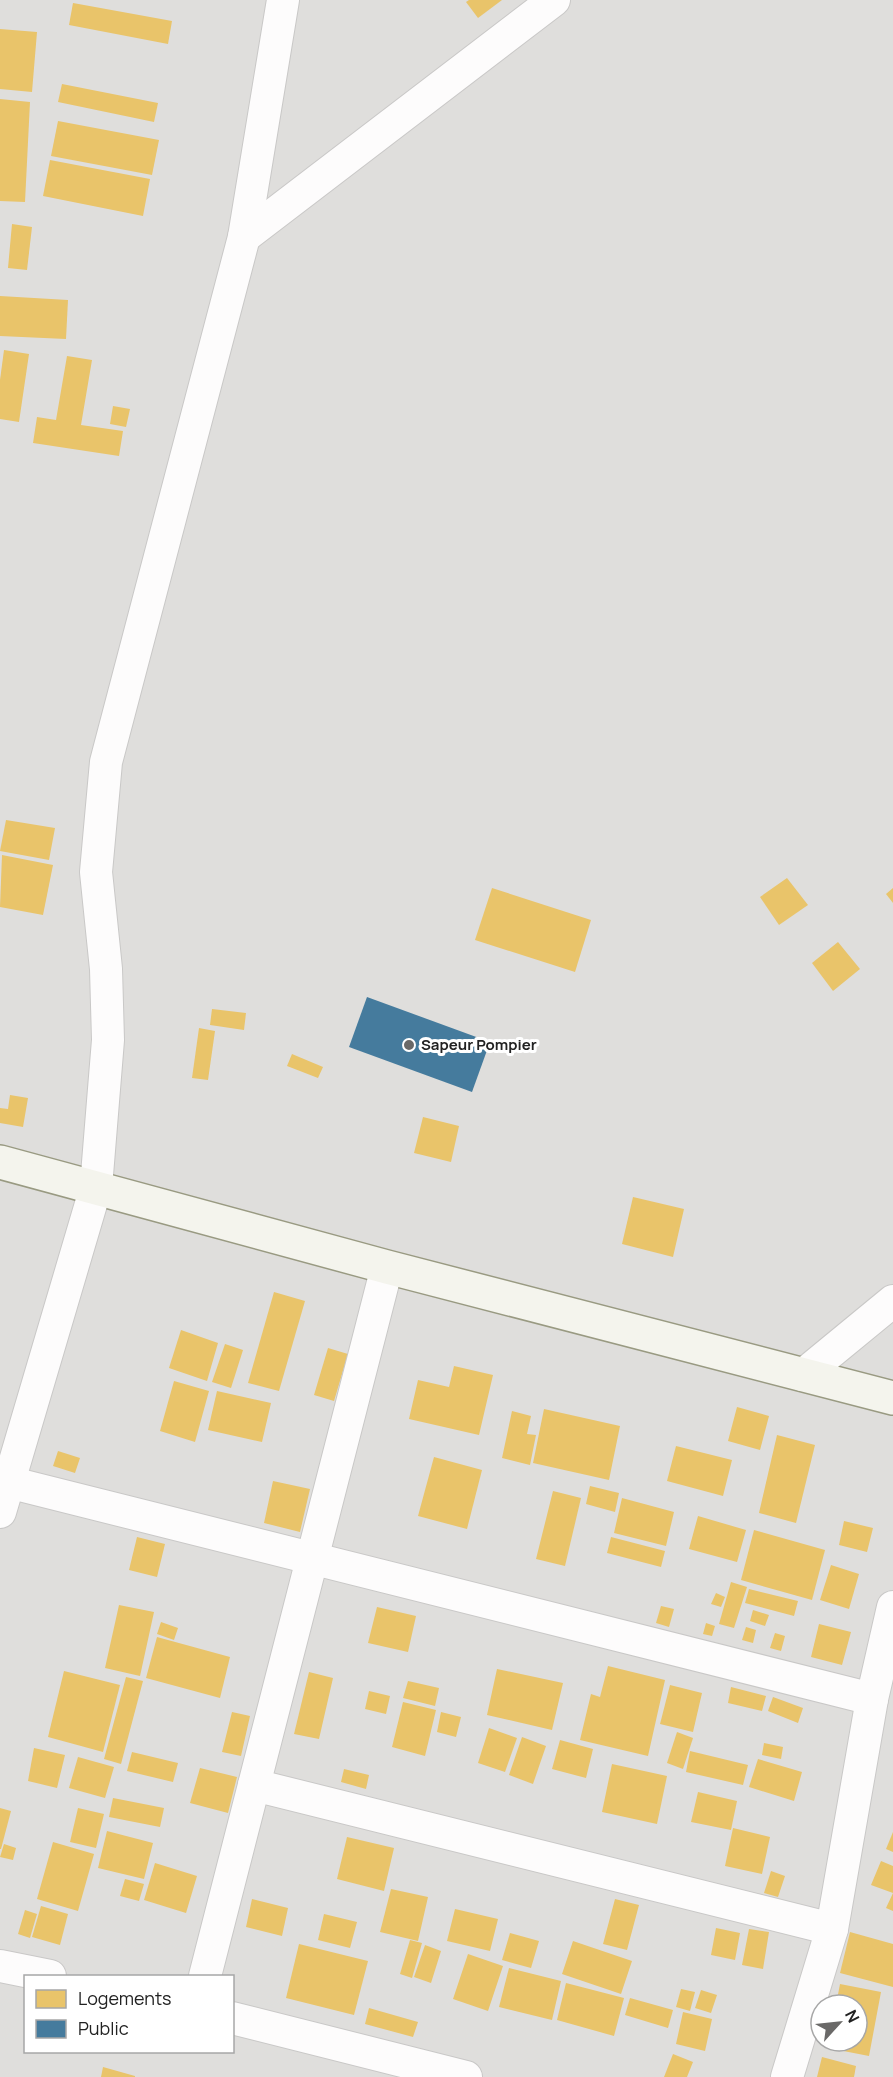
<svg xmlns="http://www.w3.org/2000/svg" width="893" height="2077" viewBox="0 0 893 2077" font-family="Manrope,sans-serif">
  <rect width="100%" height="100%" fill="#f0eeeb"/>
  <path fill="#dfdedc" fill-rule="evenodd" d="M 0,0 L 893,0 L 893,2077 L 0,2077 ZM 26,1976 L 232,1976 L 232,2052 L 26,2052 ZM 821,2005 L 857,2005 L 857,2041 L 821,2041 Z"/>
  <g fill="#e9c46a">
    <polygon points="469,0 502,0 478,18 466,2"/>
    <polygon points="73,3 172,21 168,44 69,25"/>
    <polygon points="0,29 37,32 32,92 0,89"/>
    <polygon points="62,84 158,103 154,122 58,102"/>
    <polygon points="0,99 30,102 25,202 0,201"/>
    <polygon points="58,121 159,140 152,175 51,156"/>
    <polygon points="50,160 150,179 143,216 43,196"/>
    <polygon points="12,224 32,227 27,270 8,268"/>
    <polygon points="0,296 68,300 66,339 0,336"/>
    <polygon points="4,350 29,354 19,422 0,419 0,380"/>
    <polygon points="67,356 92,360 81,425 123,431 119,456 33,443 37,417 56,420"/>
    <polygon points="113,406 130,409 126,427 110,424"/>
    <polygon points="6,820 55,828 49,860 0,851"/>
    <polygon points="2,855 53,865 43,915 0,907"/>
    <polygon points="787,878 808,905 779,925 760,897"/>
    <polygon points="492,888 591,920 575,972 475,940"/>
    <polygon points="893,888 893,903 886,894"/>
    <polygon points="838,942 860,969 833,991 812,963"/>
    <polygon points="212,1009 246,1013 244,1030 210,1025"/>
    <polygon points="199,1028 215,1031 208,1080 192,1078"/>
    <polygon points="292,1054 323,1067 318,1078 287,1066"/>
    <polygon points="10,1095 28,1098 23,1127 0,1123 0,1108 8,1109"/>
    <polygon points="423,1117 459,1126 451,1162 414,1153"/>
    <polygon points="633,1197 684,1209 673,1257 622,1244"/>
    <polygon points="274,1292 305,1301 279,1391 248,1383"/>
    <polygon points="181,1330 218,1343 207,1381 169,1368"/>
    <polygon points="225,1344 243,1350 231,1388 212,1382"/>
    <polygon points="328,1348 348,1354 334,1401 314,1395"/>
    <polygon points="454,1366 493,1375 479,1435 409,1419 418,1380 449,1387"/>
    <polygon points="174,1381 209,1391 195,1442 160,1431"/>
    <polygon points="217,1391 271,1403 262,1442 208,1430"/>
    <polygon points="737,1407 769,1416 760,1450 728,1441"/>
    <polygon points="544,1409 620,1426 609,1480 533,1463"/>
    <polygon points="512,1411 531,1416 527,1434 536,1435 530,1465 502,1458"/>
    <polygon points="777,1435 815,1445 796,1523 759,1513"/>
    <polygon points="676,1446 732,1460 723,1496 667,1481"/>
    <polygon points="58,1451 80,1458 75,1473 53,1466"/>
    <polygon points="434,1457 482,1470 467,1529 418,1516"/>
    <polygon points="273,1481 310,1489 300,1532 264,1523"/>
    <polygon points="590,1486 619,1493 615,1512 586,1504"/>
    <polygon points="553,1491 581,1498 565,1566 536,1559"/>
    <polygon points="622,1498 674,1512 666,1546 614,1533"/>
    <polygon points="698,1516 746,1530 737,1562 689,1549"/>
    <polygon points="844,1521 873,1528 867,1552 839,1545"/>
    <polygon points="754,1530 825,1550 812,1600 741,1580"/>
    <polygon points="137,1537 165,1544 157,1577 129,1570"/>
    <polygon points="611,1537 665,1551 661,1567 607,1553"/>
    <polygon points="831,1565 859,1574 849,1609 820,1600"/>
    <polygon points="731,1582 747,1587 734,1628 719,1624"/>
    <polygon points="749,1589 798,1601 794,1616 745,1603"/>
    <polygon points="716,1593 725,1597 721,1607 711,1604"/>
    <polygon points="119,1605 154,1612 140,1676 105,1668"/>
    <polygon points="661,1606 674,1609 669,1627 656,1623"/>
    <polygon points="377,1607 416,1616 408,1652 368,1643"/>
    <polygon points="753,1610 769,1615 765,1626 750,1621"/>
    <polygon points="161,1622 178,1628 174,1640 157,1634"/>
    <polygon points="706,1623 715,1626 712,1636 703,1634"/>
    <polygon points="819,1624 851,1632 842,1665 811,1657"/>
    <polygon points="746,1627 756,1630 753,1643 742,1640"/>
    <polygon points="775,1633 785,1636 781,1651 770,1648"/>
    <polygon points="157,1637 230,1657 220,1698 146,1678"/>
    <polygon points="608,1666 665,1680 648,1756 580,1740 591,1694 600,1697"/>
    <polygon points="497,1669 563,1683 552,1730 487,1715"/>
    <polygon points="64,1671 120,1685 103,1752 48,1737"/>
    <polygon points="309,1672 333,1678 319,1739 294,1734"/>
    <polygon points="126,1677 143,1681 121,1764 104,1759"/>
    <polygon points="408,1681 439,1688 435,1706 403,1698"/>
    <polygon points="670,1685 702,1693 693,1732 660,1724"/>
    <polygon points="731,1687 766,1696 762,1711 728,1703"/>
    <polygon points="369,1691 390,1696 386,1714 365,1709"/>
    <polygon points="773,1697 803,1708 798,1723 768,1711"/>
    <polygon points="403,1702 436,1710 425,1756 392,1747"/>
    <polygon points="232,1712 250,1716 241,1756 222,1752"/>
    <polygon points="441,1712 461,1717 456,1737 437,1732"/>
    <polygon points="489,1728 517,1738 505,1772 478,1763"/>
    <polygon points="677,1732 693,1738 683,1769 667,1763"/>
    <polygon points="522,1737 546,1746 533,1784 509,1775"/>
    <polygon points="560,1740 593,1749 586,1778 552,1769"/>
    <polygon points="764,1743 783,1747 781,1759 762,1755"/>
    <polygon points="34,1748 65,1755 57,1788 28,1781"/>
    <polygon points="690,1751 748,1765 743,1785 686,1772"/>
    <polygon points="132,1752 178,1763 173,1782 127,1771"/>
    <polygon points="78,1757 114,1767 105,1798 69,1788"/>
    <polygon points="758,1759 802,1772 794,1801 749,1787"/>
    <polygon points="612,1764 667,1776 657,1824 602,1812"/>
    <polygon points="200,1768 237,1777 228,1813 190,1803"/>
    <polygon points="344,1769 369,1775 366,1789 341,1782"/>
    <polygon points="698,1792 737,1801 731,1830 691,1822"/>
    <polygon points="113,1798 164,1808 160,1827 109,1817"/>
    <polygon points="0,1808 11,1811 1,1849 0,1849"/>
    <polygon points="78,1808 104,1814 96,1848 70,1842"/>
    <polygon points="733,1828 770,1837 762,1874 725,1866"/>
    <polygon points="107,1831 153,1843 144,1879 98,1868"/>
    <polygon points="893,1832 893,1852 886,1849"/>
    <polygon points="347,1837 394,1848 384,1891 337,1879"/>
    <polygon points="53,1842 94,1854 78,1911 37,1899"/>
    <polygon points="4,1844 16,1848 13,1860 0,1857"/>
    <polygon points="881,1861 893,1866 893,1911 886,1908 893,1893 871,1885"/>
    <polygon points="155,1863 197,1876 186,1913 144,1900"/>
    <polygon points="771,1871 785,1876 778,1897 764,1893"/>
    <polygon points="125,1879 144,1884 139,1901 120,1896"/>
    <polygon points="391,1889 428,1897 418,1941 380,1932"/>
    <polygon points="252,1899 288,1908 282,1936 246,1927"/>
    <polygon points="615,1899 639,1905 627,1950 603,1944"/>
    <polygon points="41,1906 68,1914 60,1945 32,1937"/>
    <polygon points="455,1909 498,1919 490,1951 447,1941"/>
    <polygon points="25,1910 37,1914 30,1938 18,1934"/>
    <polygon points="324,1914 357,1922 350,1948 318,1940"/>
    <polygon points="716,1928 740,1933 735,1960 711,1955"/>
    <polygon points="749,1929 769,1932 763,1969 742,1965"/>
    <polygon points="850,1932 893,1944 893,1987 840,1973"/>
    <polygon points="510,1933 539,1941 531,1968 502,1960"/>
    <polygon points="410,1940 422,1943 412,1978 400,1974"/>
    <polygon points="573,1941 632,1961 621,1994 562,1974"/>
    <polygon points="299,1944 368,1961 354,2015 286,1998"/>
    <polygon points="425,1945 441,1951 431,1983 414,1977"/>
    <polygon points="468,1954 503,1966 488,2011 453,1999"/>
    <polygon points="509,1968 561,1981 552,2020 499,2007"/>
    <polygon points="566,1983 624,1998 614,2036 557,2020"/>
    <polygon points="840,1984 881,1992 869,2056 828,2048 829,2041 857,2041 857,2005 836,2005"/>
    <polygon points="681,1989 695,1992 690,2011 676,2007"/>
    <polygon points="701,1990 717,1995 711,2013 695,2008"/>
    <polygon points="630,1998 673,2010 668,2028 625,2015"/>
    <polygon points="369,2008 418,2022 413,2037 365,2024"/>
    <polygon points="683,2012 712,2019 705,2051 676,2044"/>
    <polygon points="673,2054 693,2062 687,2077 664,2077"/>
    <polygon points="822,2057 856,2066 854,2077 817,2077"/>
    <polygon points="103,2067 135,2076 135,2077 101,2077"/>
  </g>
  <polygon fill="#457b9d" points="367,997 490,1042 472,1092 349,1047"/>
  <g fill="none" stroke-linecap="round" stroke-linejoin="round">
    <defs>
      <g id="street">
        <polyline points="244,237 554,0"/>
        <polyline points="803,1375 893,1301"/>
        <polyline points="8,1482 872,1699"/>
        <polyline points="0,1512 96,1187 108,1040 106,969 96,872 106,762 244,237 283,0"/>
        <polyline points="254,1785 832,1929"/>
        <polyline points="0,1966 50,1976"/>
        <polyline points="205,1976 387,1267"/>
        <polyline points="232,2018 466,2077"/>
        <polyline points="787,2077 832,1929 872,1699 893,1607"/>
      </g>
      <polyline id="secondary" points="0,1162 387,1267 893,1398"/>
    </defs>
    <use href="#street" stroke="#c9c8c7" stroke-width="34"/>
    <use href="#secondary" stroke="#999a82" stroke-width="36"/>
    <use href="#street" stroke="#fdfcfc" stroke-width="32"/>
    <use href="#secondary" stroke="#f4f4ed" stroke-width="33"/>
  </g>
  <circle fill="#6a6968" stroke="#fff" stroke-width="2" cx="409" cy="1045" r="6"/>
  <g text-anchor="middle" stroke-width="6" stroke-linejoin="round" paint-order="stroke">
    <g font-size="15" font-weight="bold" fill="#222" stroke="#fff" text-anchor="start">
      <text x="421" y="1050">Sapeur Pompier</text>
    </g>
  </g>
  <rect x="24" y="1975" width="210" height="78" fill="#ffffff" stroke="#a7a7a7" stroke-width="1.5"/>
  <rect x="36" y="1990" width="30" height="18" fill="#e9c46a" stroke="#a7a7a7" stroke-width="1.5"/>
  <text x="78" y="2005" font-size="18" fill="#222222">Logements</text>
  <rect x="36" y="2020" width="30" height="18" fill="#457b9d" stroke="#a7a7a7" stroke-width="1.5"/>
  <text x="78" y="2035" font-size="18" fill="#222222">Public</text>
  <g transform="translate(839 2023) rotate(63)"><circle r="28" fill="#ffffff" stroke="#a7a7a7" stroke-width="1.5"/>
  <path d="M0-4.5L10 22L0 15L-10 22Z" fill="#6a6968"/>
  <text y="-9" font-size="16" font-weight="bold" text-anchor="middle" fill="#222222">N</text>
  </g>
</svg>
